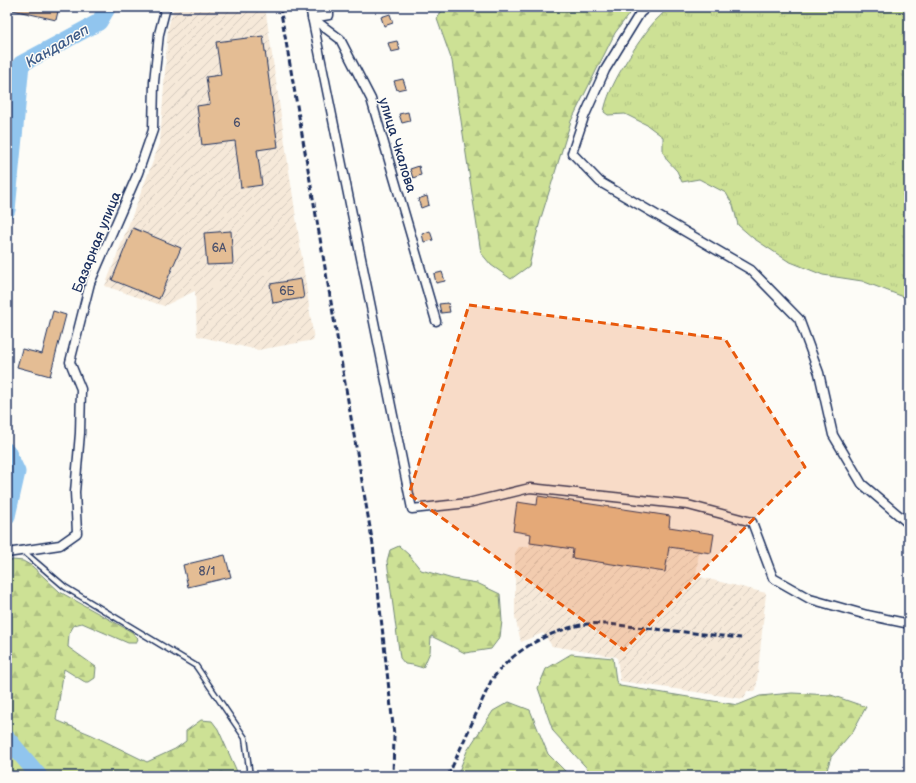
<svg xmlns="http://www.w3.org/2000/svg" width="916" height="783" viewBox="0 0 916 783" font-family="'Balsamiq Sans',sans-serif">
  <defs>
    <pattern id="industrial-furrows" width="10" height="10" patternUnits="userSpaceOnUse"><rect width="10" height="10" fill="#f6e9d9"/><path d="M-1 1l2-2M0 10L10 0M9 11l2-2" fill="none" stroke="#d2c8bd"/></pattern>
    <pattern id="grass-tufts" width="24" height="20" patternUnits="userSpaceOnUse"><rect width="24" height="20" fill="#cde195"/><path d="M3 7l-1-3M5 7V3M7 7l1-3M15 17l-1-3M17 17v-4M19 17l1-3" fill="none" stroke="#afc183"/></pattern>
    <pattern id="forest-firs" width="22" height="20" patternUnits="userSpaceOnUse"><rect width="22" height="20" fill="#cde195"/><path d="M5 1l3.5 6h-7zM16 11l3.5 6h-7z" fill="#afc183"/></pattern>
  </defs>
  <rect width="100%" height="100%" fill="#fdfcf7"/>
  <filter id="ink" filterUnits="userSpaceOnUse"><feTurbulence type="fractalNoise" baseFrequency=".025" numOctaves="2"/><feDisplacementMap in="SourceGraphic" scale="8" xChannelSelector="R" yChannelSelector="G"/><feConvolveMatrix kernelMatrix="1 2 1 2 8 2 1 2 1" color-interpolation-filters="sRGB"/></filter>
  <g filter="url(#ink)">
    <g fill="url(#industrial-furrows)">
      <polygon points="174,7 265,7 314,340 258,350 197,336 195,291 164,306 105,286 160,143 168,28"/>
      <polygon points="538,496 670,516 669,527 714,534 711,553 699,551 696,576 766,593 756,691 747,691 744,699 620,681 617,657 552,646 543,633 521,642 515,617 515,553 519,547 529,547 531,534 513,531 517,502 537,505"/>
    </g>
    <path fill="url(#grass-tufts)" stroke="#74887a" d="M 669,7 L 909,7 L 909,299 L 862,281 L 823,275 L 788,261 L 753,238 L 738,225 L 733,205 L 726,193 L 699,179 L 682,182 L 677,171 L 667,160 L 663,152 L 663,137 L 647,125 L 625,114 L 608,115 L 604,112 C 608,86 634,48 650,27 C 655,20 663,14 669,7 Z"/>
    <g fill="url(#forest-firs)" stroke="#74887a">
      <polygon points="444,7 634,7 615,33 571,121 540,221 529,266 511,279 491,265 481,253 452,61 437,19"/>
      <polygon points="399,546 409,555 421,570 453,579 477,583 500,594 502,621 500,637 491,649 465,653 431,636 430,652 423,668 413,665 405,664 400,658 387,561 390,550"/>
      <polygon points="13,560 23,561 32,566 60,592 132,632 138,639 136,643 128,643 82,623 74,625 69,634 68,647 96,667 95,678 89,682 85,682 64,669 56,720 92,735 147,762 175,749 186,741 186,731 201,720 212,721 218,729 239,776 225,776 222,772 216,776 7,776 7,561"/>
      <polygon points="571,654 613,658 616,681 620,686 738,705 760,696 792,693 831,695 866,707 853,731 831,757 825,776 594,776 553,731 538,688 546,669"/>
      <polygon points="509,702 530,710 548,754 570,776 457,776 467,751 493,711"/>
    </g>
    <g fill="none" stroke-linecap="round" stroke-linejoin="round">
      <g stroke="#91c5ee" stroke-width="17">
        <polyline points="7,210 21,64 99,22 108,7"/>
        <polyline points="7,451 17,472 7,516"/>
        <polyline points="7,738 39,776"/>
      </g>
    </g>
    <g fill="#e4bd94" stroke="#1b2f5e">
      <polygon points="14,7 59,7 56,20 13,10"/>
      <polygon points="390,14 393,23 384,26 381,17"/>
      <polygon points="263,36 278,147 257,150 262,185 241,188 235,141 202,145 197,106 210,104 206,77 221,75 216,42"/>
      <polygon points="397,41 400,50 391,52 388,43"/>
      <polygon points="403,79 406,88 397,90 394,81"/>
      <polygon points="408,112 410,121 402,123 399,114"/>
      <polygon points="419,166 421,175 413,178 410,169"/>
      <polygon points="427,196 429,205 421,208 418,199"/>
      <polygon points="133,228 181,248 159,299 112,280"/>
      <polygon points="231,231 233,264 207,265 204,233"/>
      <polygon points="430,231 433,240 424,242 422,234"/>
      <polygon points="442,272 445,281 436,283 434,274"/>
      <polygon points="301,279 304,298 273,303 270,284"/>
      <polygon points="448,303 450,312 441,313 439,304"/>
      <polygon points="53,311 66,315 50,376 17,367 22,349 42,354"/>
      <polygon points="538,496 670,516 669,527 714,534 711,553 669,547 665,572 572,558 573,549 530,543 531,534 513,531 517,502 537,505"/>
      <polygon points="225,555 231,577 188,587 183,565"/>
    </g>
    <g fill="none" stroke-linecap="round" stroke-linejoin="round">
      <defs>
        <polyline id="lane" points="23,551 65,587 196,666 245,738 250,776"/>
        <g id="street">
          <polyline points="310,7 412,509 468,503 530,488 688,505 752,522 773,578 810,599 867,615 905,623 909,622"/>
          <polyline points="329,7 329,15 312,18 340,39 371,99 436,321"/>
          <polyline points="647,7 640,13 605,70 584,117 572,153 600,182 751,270 799,319 819,373 833,435 862,484 909,524"/>
          <polyline points="7,553 60,545 77,533 75,492 80,433 81,389 70,362 90,283 138,173 153,130 154,82 159,34 166,7"/>
        </g>
      </defs>
      <use href="#lane" stroke="#1b2f5e" stroke-width="7"/>
      <use href="#street" stroke="#1b2f5e" stroke-width="11"/>
      <use href="#lane" stroke="#fdfcf7" stroke-width="4"/>
      <use href="#street" stroke="#fdfcf7" stroke-width="8"/>
      <g stroke="#1b2f5e" stroke-width="3" stroke-dasharray="6 3" stroke-linecap="butt">
        <polyline points="280,7 373,545 394,735 393,776"/>
        <path d="M 448,776 L 491,681 C 512,650 550,630 587,624 C 594,623 601,624 608,624 L 741,638"/>
      </g>
    </g>
  </g>
  <path fill="#e8590c" fill-opacity="0.2" stroke="#e8590c" stroke-width="3" stroke-dasharray="8 5" stroke-linejoin="round" d="M 469,305 L 725,339 L 805,467 L 624,650 L 409,494 Z"/>
  <g text-anchor="middle" stroke-width="3" stroke-linejoin="round" paint-order="stroke">
    <g font-size="12" fill="#4d526c">
      <text x="237" y="127">6</text>
      <text x="219" y="252">6А</text>
      <text x="287" y="295">6Б</text>
      <text x="207" y="575">8/1</text>
    </g>
    <g font-size="14" fill="#1b2f5e" stroke="#fdfcf7">
      <text transform="translate(398 145) rotate(73)" y="5">улица Чкалова</text>
      <text transform="translate(96 242) rotate(-68)" y="5">Базарная улица</text>
    </g>
    <g font-size="15" font-style="italic" fill="#3e5c89" stroke="#fdfcf7">
      <text transform="translate(57 46) rotate(-30)" y="5">Кандалеп</text>
    </g>
  </g>
  <rect width="916" height="783" fill="none" stroke="#fdfcf7" stroke-width="24"/>
  <rect x="12" y="12" width="892" height="759" fill="none" stroke="#1b2f5e" stroke-width="1.5" filter="url(#ink)"/>
</svg>
